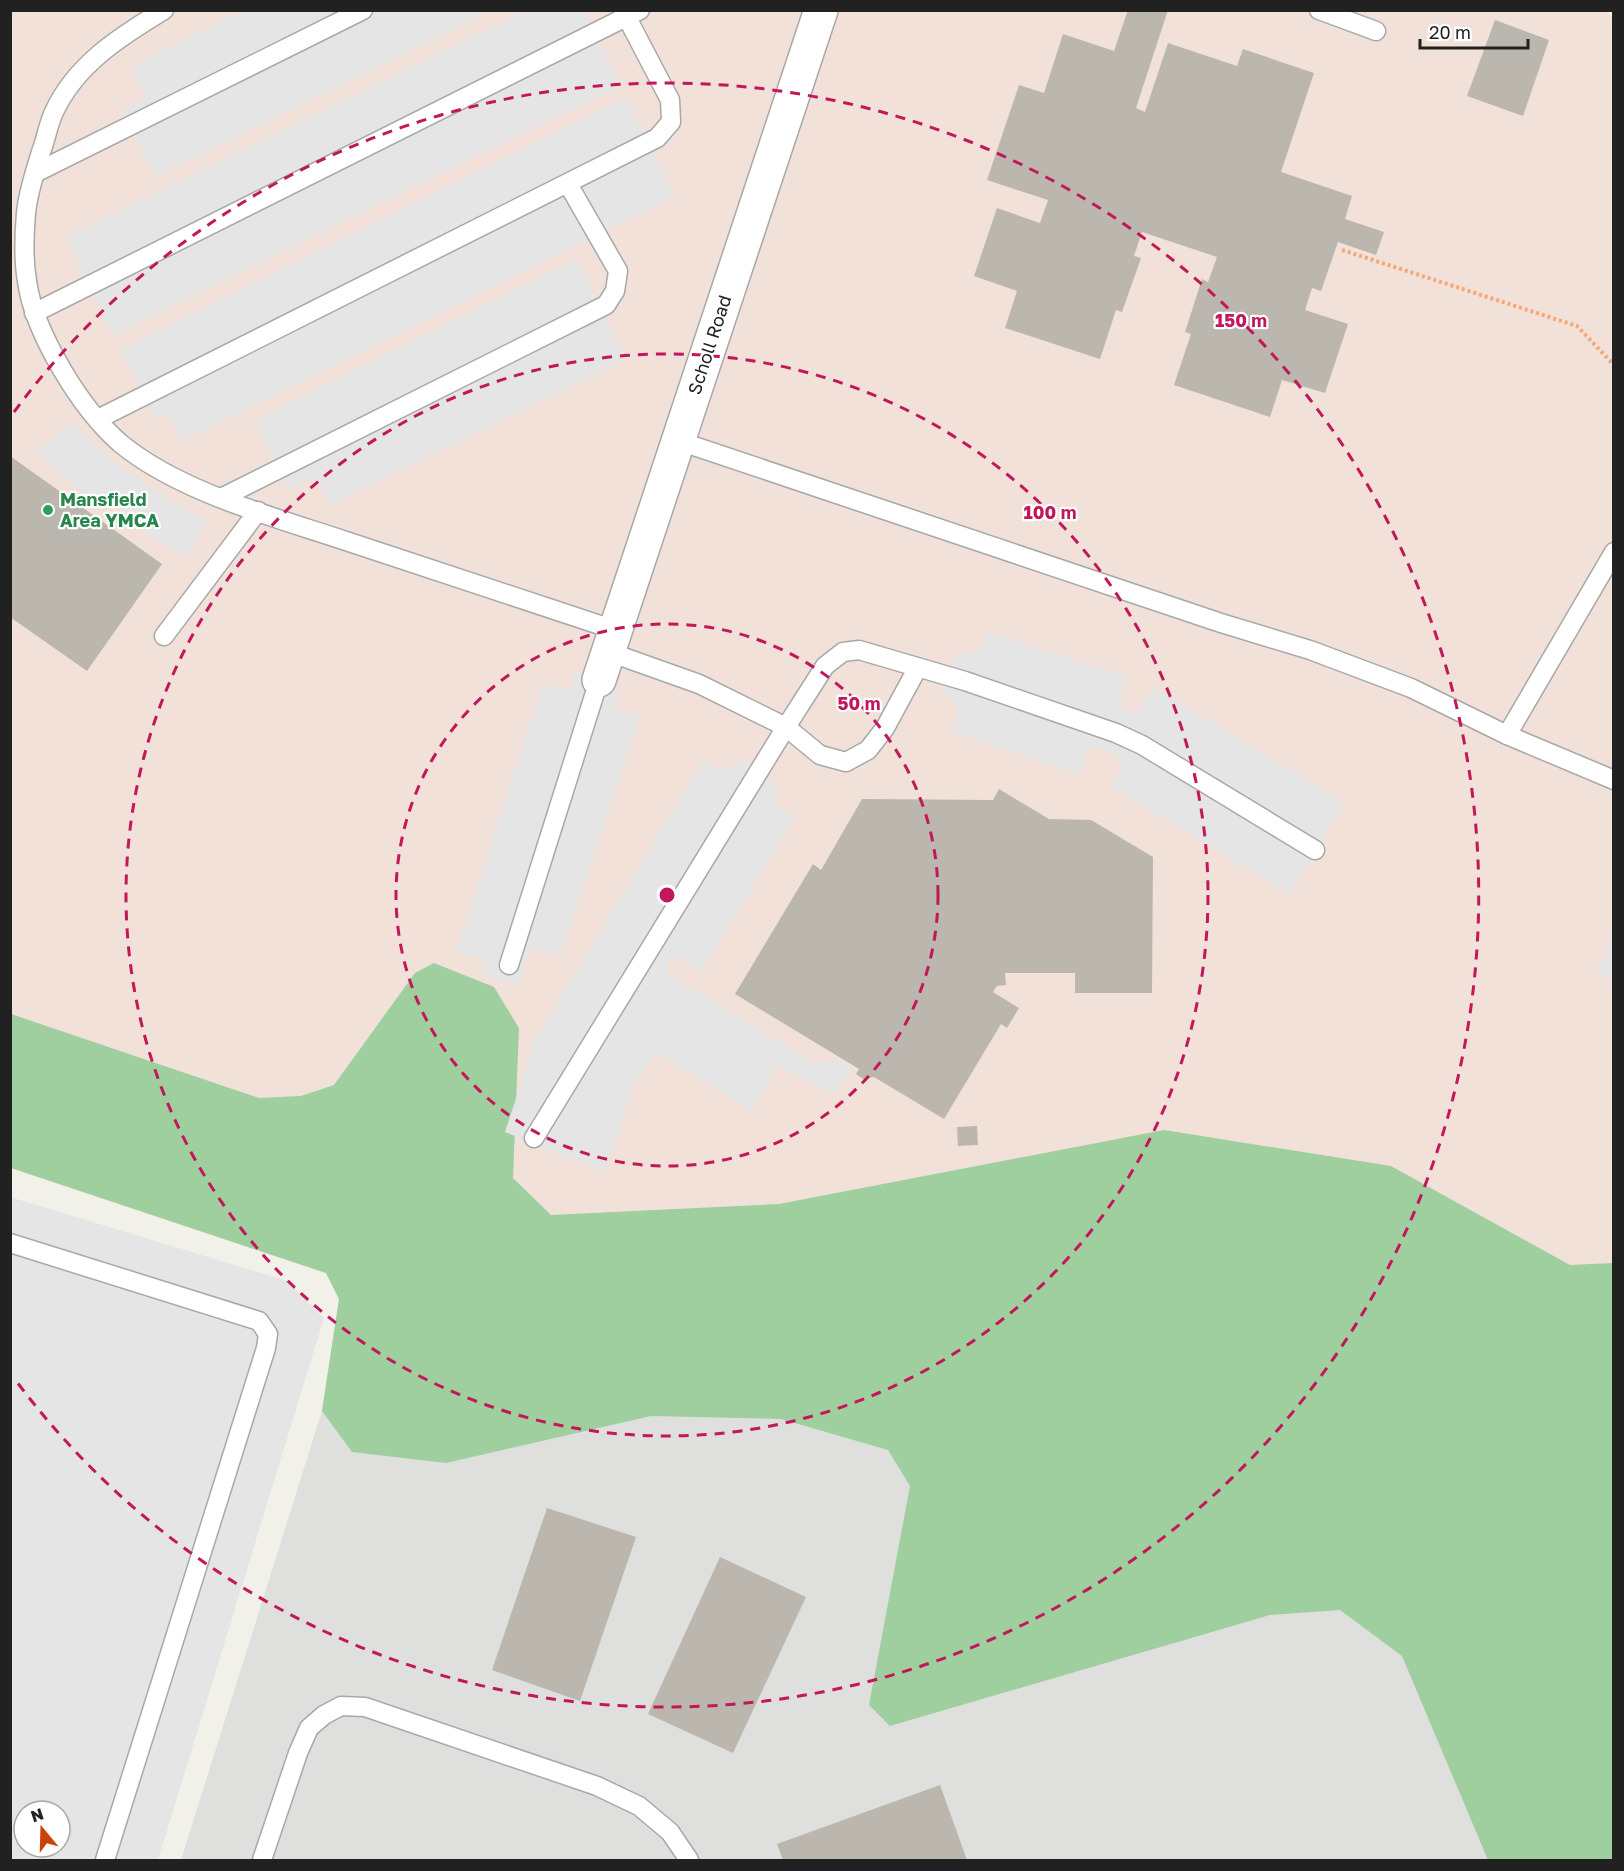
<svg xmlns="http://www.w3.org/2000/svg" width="1624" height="1871" viewBox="0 0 1624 1871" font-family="'Golos Text',sans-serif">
  <rect width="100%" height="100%" fill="#f1f1e9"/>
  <polygon fill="#dfdfde" points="415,973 519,1028 513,1178 551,1215 779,1204 1570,1265 1613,1263 1613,1860 181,1860 322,1411 339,1299 326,1273 11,1168 11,1014 259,1098 334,1085"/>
  <polygon fill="#f1e1d9" points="11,11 1607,11 1614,21 1613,1263 1570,1265 1391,1166 779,1204 550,1215 513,1178 519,1028 415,973 334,1086 301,1096 259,1098 11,1014"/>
  <polygon fill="#9fce9f" points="434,963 494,987 519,1028 513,1178 551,1215 779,1204 1164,1130 1391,1166 1570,1265 1613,1263 1613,1860 1488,1860 1402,1656 1340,1610 1270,1615 890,1726 869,1705 910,1486 888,1450 781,1419 651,1416 446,1463 352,1452 322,1411 339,1299 326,1273 11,1168 11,1014 259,1098 301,1096 334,1085 415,973"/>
  <g fill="#e5e5e5" fill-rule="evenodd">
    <polygon points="244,11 491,11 155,177 122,109 146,97 131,66"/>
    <polygon points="525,11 584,11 621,85 113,335 66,237"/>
    <polygon points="626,97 675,197 182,441 168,412 154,419 121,349"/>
    <polygon points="577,260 626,359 330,505 315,476 288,489 255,421"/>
    <polygon points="71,423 101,451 126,470 183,508 206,519 189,557 159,542 118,517 130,499 117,489 102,508 50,466 36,451"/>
    <polygon points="988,632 1128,678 1121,696 1121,705 1126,710 1134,712 1139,710 1153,687 1344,803 1289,894 1112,787 1121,767 1119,758 1113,753 1099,748 1089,750 1085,755 1080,775 952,731 957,720 957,709 952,701 943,693 957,656 978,651"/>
    <polygon points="575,673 621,689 616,701 616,707 640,716 560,957 534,949 528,953 517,986 480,972 485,958 456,952 543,684 570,691"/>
    <polygon points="703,760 715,767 724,769 744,760 775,784 779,807 795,817 702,971 676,956 670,960 667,967 668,974 811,1061 821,1063 830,1060 836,1056 852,1067 835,1095 777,1066 752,1111 656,1052 634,1085 604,1172 505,1132 535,1040"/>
    <polygon points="1613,931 1613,979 1599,975"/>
    <path d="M 10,1197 L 287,1281 L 324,1318 L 158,1860 L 11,1860 ZM 24,1811 L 60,1811 L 60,1847 L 24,1847 Z"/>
  </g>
  <g fill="#bbb7ae">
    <polygon points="1128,10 1168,10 1136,108 1145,112 1168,43 1237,66 1243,49 1314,73 1281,172 1352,196 1345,219 1384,232 1376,255 1338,242 1321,291 1312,288 1305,310 1348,324 1325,393 1282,380 1270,417 1174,385 1191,334 1185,332 1202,279 1208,282 1217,257 1142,232 1134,256 1141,258 1122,312 1116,310 1100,359 1005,328 1017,291 974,276 997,208 1040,223 1048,200 987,180 1019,85 1044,93 1063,34 1114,51"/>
    <polygon points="1495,20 1549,40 1523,116 1467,96"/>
    <polygon points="10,456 162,564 87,671 10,617"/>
    <polygon points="999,789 1049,819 1091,820 1153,857 1152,993 1075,993 1075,973 1005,973 1006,985 997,986 993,992 1019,1008 1007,1028 1001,1024 944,1119 874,1077 863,1079 856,1074 859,1069 735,994 813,864 821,870 862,799 993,800"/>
    <polygon points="977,1126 978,1145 958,1146 957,1127"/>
    <polygon points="547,1508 636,1537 580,1701 492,1670"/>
    <polygon points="720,1557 806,1597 733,1753 648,1714"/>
    <polygon points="940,1785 967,1860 783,1860 777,1844"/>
  </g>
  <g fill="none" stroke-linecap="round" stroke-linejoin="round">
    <defs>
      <g id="lane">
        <path d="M 164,10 C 121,36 76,64 54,112 C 48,125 46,139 41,152 C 35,172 28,192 26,213 C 24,236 23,258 27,281 C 34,333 81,409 120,443 C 179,492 274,517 346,541 C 436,571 526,600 615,630"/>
        <polyline points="1319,10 1376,31"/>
        <polyline points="35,173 363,10"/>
        <polyline points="34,313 640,10"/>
        <polyline points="98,419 657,138 671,122 670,100 623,10"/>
        <polyline points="679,441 1221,623 1310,650 1411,688 1507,735 1614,780"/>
        <polyline points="221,498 606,305 615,291 618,271 568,184"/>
        <polyline points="164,636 258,511"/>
        <polyline points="609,652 699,684 786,727 820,755 846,762 868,750 885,728 917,669"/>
        <polyline points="1507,735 1614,552"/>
        <polyline points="509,965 599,680"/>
        <polyline points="534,1138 786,727 825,666 843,652 859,650 965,681 1116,733 1142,745 1315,850"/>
        <polyline points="10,1243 259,1321 268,1334 266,1348 105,1860"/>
        <polyline points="262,1860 298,1753 309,1728 324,1715 341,1706 365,1707 597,1786 639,1806 670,1832 689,1860"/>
      </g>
      <polyline id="street" points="599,680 821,10"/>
    </defs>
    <use href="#lane" stroke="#a8a8a8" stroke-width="21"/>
    <use href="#street" stroke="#a8a8a8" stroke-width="36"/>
    <polyline stroke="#f4a876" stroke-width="4" stroke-dasharray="3 3" stroke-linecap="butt" points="1342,250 1577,326 1614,365"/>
    <use href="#lane" stroke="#fff" stroke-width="18"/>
    <use href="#street" stroke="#fff" stroke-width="33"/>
  </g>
  <g fill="none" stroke="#c2185b" stroke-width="3" stroke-dasharray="10 8">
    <circle cx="667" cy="895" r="271"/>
    <circle cx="667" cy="895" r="541"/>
    <path d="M14 412A812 812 0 1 1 14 1378"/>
  </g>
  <circle fill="#2e9e5b" stroke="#fff" stroke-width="2" cx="48" cy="510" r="6"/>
  <g text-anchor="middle" stroke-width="4.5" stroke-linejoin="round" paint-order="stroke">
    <g font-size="18" fill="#212121" stroke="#fff">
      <text transform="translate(710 345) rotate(-72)" y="6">Scholl Road</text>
    </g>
    <g font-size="18" font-weight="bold" fill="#27864d" stroke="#fff" text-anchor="start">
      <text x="60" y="506">Mansfield<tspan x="60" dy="21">Area YMCA</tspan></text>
    </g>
  </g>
  <circle cx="667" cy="895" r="9" fill="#c2185b" stroke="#fff" stroke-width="3"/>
  <g font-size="18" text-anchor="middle" font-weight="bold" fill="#c2185b" stroke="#fff" stroke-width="4.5" stroke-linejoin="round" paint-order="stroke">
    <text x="1241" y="327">150 m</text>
    <text x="1050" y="519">100 m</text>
    <text x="859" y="710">50 m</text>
  </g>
  <rect width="1624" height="1871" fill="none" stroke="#212121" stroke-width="24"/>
  <g transform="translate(42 1829) rotate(341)"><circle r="28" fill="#ffffff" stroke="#a6a6a6" stroke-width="1.5"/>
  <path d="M0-4.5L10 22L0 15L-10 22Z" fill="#ca4209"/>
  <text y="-9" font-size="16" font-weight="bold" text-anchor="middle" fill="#212121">N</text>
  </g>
  <path d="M1420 39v9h108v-9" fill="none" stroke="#212121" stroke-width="3"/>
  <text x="1429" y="39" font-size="18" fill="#212121" stroke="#ffffff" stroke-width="4.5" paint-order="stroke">20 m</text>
</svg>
